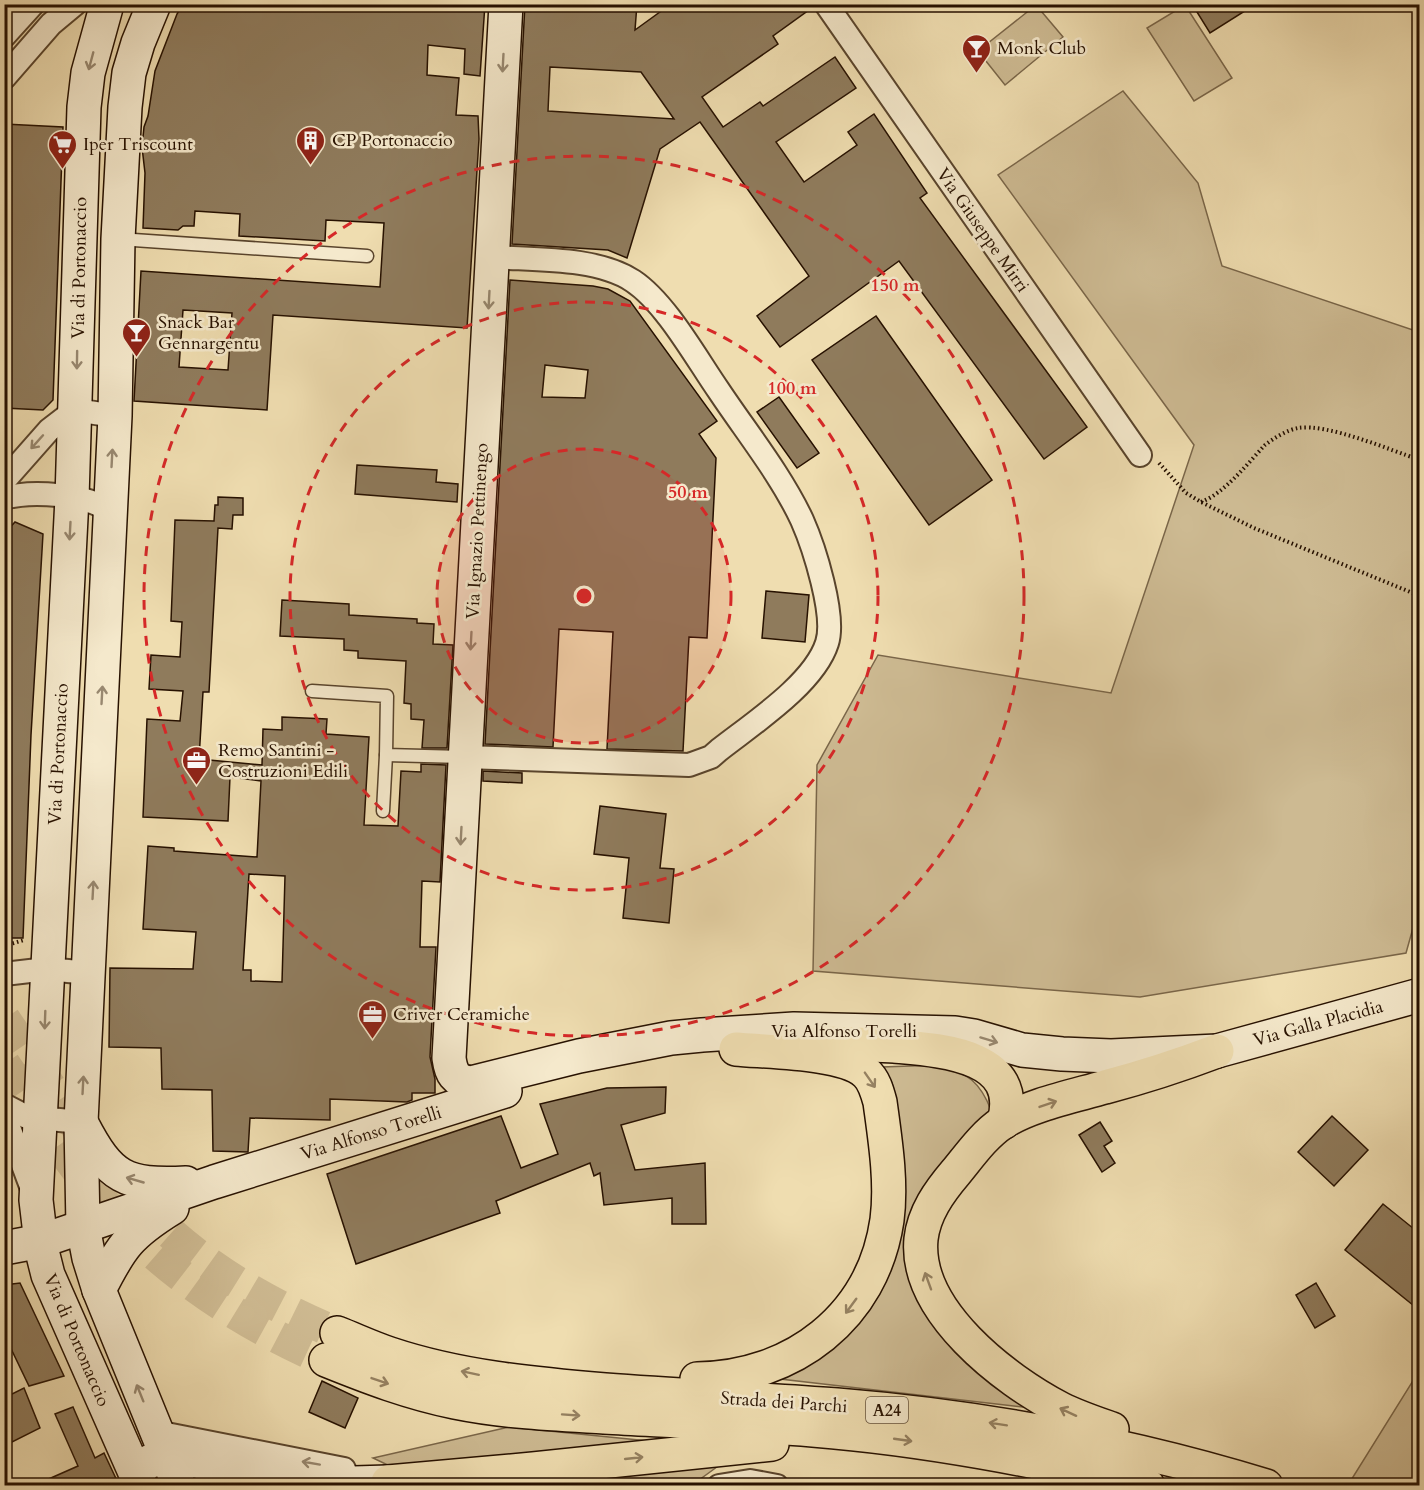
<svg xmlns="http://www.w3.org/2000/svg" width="1424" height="1490" viewBox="0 0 1424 1490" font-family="Cardo,serif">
  <rect width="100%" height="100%" fill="#efddb0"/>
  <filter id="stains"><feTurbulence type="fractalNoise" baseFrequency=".00333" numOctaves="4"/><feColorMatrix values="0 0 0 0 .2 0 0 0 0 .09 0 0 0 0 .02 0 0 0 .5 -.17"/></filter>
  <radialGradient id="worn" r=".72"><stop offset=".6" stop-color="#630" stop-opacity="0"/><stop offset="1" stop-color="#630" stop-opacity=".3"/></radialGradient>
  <g fill="#cdba92" stroke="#7a6649" stroke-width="1.5">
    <polygon points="1036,5 1063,37 1005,85 978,51"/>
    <polygon points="1185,5 1232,78 1194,101 1147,28"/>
    <polygon points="1123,91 1198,183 1222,266 1419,332 1420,903 1406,953 1140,997 813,971 817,765 878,655 1111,693 1194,445 998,175"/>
    <path d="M 939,1065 C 968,1073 980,1082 991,1110 L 909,1249 L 1032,1408 L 780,1379 L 779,1377 L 867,1308 L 896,1098 L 892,1083 L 882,1067 Z"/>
    <polygon points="1419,1371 1419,1485 1348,1485"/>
    <polygon points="509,1427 659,1442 396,1469 373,1458"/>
    <polygon points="721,1464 692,1485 457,1486"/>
  </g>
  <g fill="#8f7b5c" stroke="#271100" stroke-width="1.5" fill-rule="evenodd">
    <path d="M 183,4 L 348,4 L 348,6 L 401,9 L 402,4 L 485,4 L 480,76 L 464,74 L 465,49 L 428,45 L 427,75 L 459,78 L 456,115 L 478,116 L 479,139 L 467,328 L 273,315 L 267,410 L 134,401 L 141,271 L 380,287 L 384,223 L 326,220 L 325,241 L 239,236 L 240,214 L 195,211 L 194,226 L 183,226 L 178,230 L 143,228 L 145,173 L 142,147 L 144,127 L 148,116 L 155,71 L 177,14 ZM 183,310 L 232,313 L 228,370 L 179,367 Z"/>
    <path d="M 525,4 L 637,4 L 635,30 L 671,4 L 813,4 L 813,7 L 773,36 L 778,44 L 702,97 L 723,127 L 760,102 L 763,106 L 835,57 L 856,88 L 776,142 L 804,182 L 857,145 L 848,132 L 874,114 L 927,193 L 920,198 L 1087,427 L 1044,459 L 899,261 L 780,347 L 757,316 L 809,276 L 700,122 L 660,149 L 627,258 L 608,250 L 512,244 ZM 550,67 L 641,72 L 674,119 L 548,111 Z"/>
    <polygon points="1192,4 1256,4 1210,33"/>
    <polygon points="4,124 63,127 53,400 43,410 4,408"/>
    <path d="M 510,280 L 593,286 L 608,289 L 630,301 L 717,421 L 699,434 L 716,458 L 707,638 L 689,637 L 683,751 L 607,749 L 613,632 L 559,629 L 553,747 L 485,744 ZM 545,365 L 588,370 L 585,398 L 542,397 Z"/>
    <polygon points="876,316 992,480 929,525 812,360"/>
    <polygon points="779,397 819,453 797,468 757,412"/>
    <polygon points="357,465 437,470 436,482 458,484 457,502 355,494"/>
    <path d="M 218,497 L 243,498 L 243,515 L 233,515 L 232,529 L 218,528 L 209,692 L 203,692 L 199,759 L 262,765 L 263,729 L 282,730 L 282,717 L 327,719 L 326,734 L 369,737 L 364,825 L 398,826 L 401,771 L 421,772 L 421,764 L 446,765 L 440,882 L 422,881 L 420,947 L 436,947 L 430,1057 L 435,1079 L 435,1093 L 412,1093 L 412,1100 L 407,1102 L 330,1099 L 330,1120 L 250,1118 L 248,1152 L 213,1151 L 212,1090 L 162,1089 L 161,1048 L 109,1047 L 110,968 L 193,969 L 196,932 L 143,929 L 148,846 L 174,848 L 174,851 L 257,857 L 261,781 L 230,777 L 228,821 L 143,817 L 147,719 L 180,721 L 183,691 L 149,689 L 151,655 L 180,657 L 182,622 L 171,621 L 175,520 L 214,521 L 215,505 L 218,505 ZM 249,874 L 285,876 L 282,982 L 251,981 L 251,970 L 243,970 Z"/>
    <polygon points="15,522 43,534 31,735 23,938 4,938 4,684 9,596 4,595 4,534"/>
    <polygon points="766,591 809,595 805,642 762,638"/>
    <polygon points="282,600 349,604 349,615 417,619 417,623 434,624 433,644 453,645 447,748 422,748 424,720 411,719 411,704 404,703 406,661 358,658 358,651 344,650 344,639 280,636"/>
    <polygon points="483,771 522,773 522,783 483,781"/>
    <polygon points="600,806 666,814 660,868 674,869 669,923 623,918 629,858 594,854"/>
    <polygon points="666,1087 665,1113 621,1125 635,1170 705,1163 706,1224 672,1224 672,1198 604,1205 600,1173 594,1176 590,1163 496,1201 500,1213 356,1264 327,1174 501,1116 521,1168 558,1154 540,1104 607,1088"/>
    <polygon points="1332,1116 1368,1150 1334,1186 1298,1152"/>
    <polygon points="1100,1122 1112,1141 1104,1146 1115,1163 1102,1172 1079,1135"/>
    <polygon points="1383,1204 1419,1233 1419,1310 1345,1250"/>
    <polygon points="20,1283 64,1376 29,1386 4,1334 4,1285"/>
    <polygon points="1316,1283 1335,1316 1315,1328 1296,1295"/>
    <polygon points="322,1381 358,1398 345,1428 309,1412"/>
    <polygon points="24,1388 40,1428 4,1446 4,1398"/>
    <polygon points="73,1407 95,1458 104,1453 119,1485 35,1485 78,1466 55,1414"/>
  </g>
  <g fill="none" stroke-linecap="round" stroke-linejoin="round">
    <g stroke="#d1be96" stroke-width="33" stroke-dasharray="33 16" stroke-linecap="butt">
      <polyline points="4,1019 90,1146"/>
      <path d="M 4,1064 C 37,1113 70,1164 109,1209 C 167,1274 246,1326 326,1360"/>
      <path d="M 136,1199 C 191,1260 262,1302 337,1333"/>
    </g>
    <defs>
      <g id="lane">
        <polyline points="119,239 367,256"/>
        <polyline points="312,691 387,696 386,755 463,757"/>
        <polyline points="383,811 386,755"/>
      </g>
      <g id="street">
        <polyline points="826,4 1140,455"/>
        <polyline points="4,36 33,4"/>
        <polyline points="4,78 51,24 75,4"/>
        <polyline points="4,481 49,430 75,410 115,416"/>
        <path d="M 4,498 C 32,490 86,494 110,511"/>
        <path d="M 465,757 L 689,765 L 711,757 L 719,750 C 752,724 814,684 827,643 C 836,616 814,547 802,520 C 781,475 747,433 719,391 C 696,358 666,303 633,281 C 597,257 534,260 492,257"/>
        <polyline points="4,974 47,969 89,973"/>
        <polyline points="4,1105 27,1117 81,1122"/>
        <polyline points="4,1114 32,1189"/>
        <polyline points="156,1432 344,1469"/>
        <polyline points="719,1486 750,1481 777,1486"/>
      </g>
      <g id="secondary">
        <polyline points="107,4 88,73 84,107 72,498 36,1200 42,1251 48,1275 141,1486"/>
        <polyline points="154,4 138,43 129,73 125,107 118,239 115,416 81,1122 83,1227 89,1258 99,1290 179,1486"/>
        <path d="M 506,4 L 449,1058 C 451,1073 455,1081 471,1083 L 579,1056 L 671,1038 L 702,1035 L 794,1029 L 955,1033 L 974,1036 L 1022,1050 L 1062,1054 L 1111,1056 L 1217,1051 L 1420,995"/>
        <path d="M 82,1124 C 110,1178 125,1186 186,1183"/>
        <polyline points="4,1248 41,1241 214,1182 505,1091"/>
        <path d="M 99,1290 C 121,1246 130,1234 172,1208"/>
        <polyline points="151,1461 166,1456 306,1480 354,1483 388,1482"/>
      </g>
      <g id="highway">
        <path d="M 820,1043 C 844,1043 869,1045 894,1046 C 938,1050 1023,1054 1004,1122"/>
        <path d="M 337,1333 C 355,1340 372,1348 390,1354 C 459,1377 533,1384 605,1390 C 683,1396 760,1399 837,1405 C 983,1417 1126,1443 1266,1486"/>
        <path d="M 326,1360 C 368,1377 410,1393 455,1402 C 504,1412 554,1414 604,1417 C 674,1421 743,1424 813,1430 C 926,1439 1038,1461 1148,1486"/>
        <path d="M 697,1379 C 793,1378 873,1317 887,1220 C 892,1182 885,1139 880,1102 C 877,1091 874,1080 866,1073 C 844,1052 767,1052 736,1049"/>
        <path d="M 1112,1429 C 1095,1423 1077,1417 1061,1409 C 1005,1380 914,1311 921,1239 C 924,1213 939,1192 956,1172 C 970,1155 984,1135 1002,1123 C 1029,1105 1074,1096 1105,1087 C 1143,1077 1180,1065 1217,1051"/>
        <polyline points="388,1482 533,1469 772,1444"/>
      </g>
    </defs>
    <use href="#lane" stroke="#59442c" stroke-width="15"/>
    <use href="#street" stroke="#59442c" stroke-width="26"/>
    <use href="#secondary" stroke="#271100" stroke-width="36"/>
    <use href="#highway" stroke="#271100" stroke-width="36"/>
    <g stroke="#271100" stroke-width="4" stroke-dasharray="1.5 3" stroke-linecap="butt">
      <polyline points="1159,463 1186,493 1201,502 1254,528 1420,596"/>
      <path d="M 1201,502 C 1225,493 1247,464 1265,445 C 1274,438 1287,430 1298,428 C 1327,423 1390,450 1420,460"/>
      <polyline points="4,946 24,940"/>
    </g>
    <use href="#lane" stroke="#f5e9cc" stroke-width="12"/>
    <use href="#street" stroke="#f5e9cc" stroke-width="22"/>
    <use href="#secondary" stroke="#f5e9cc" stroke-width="33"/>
    <use href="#highway" stroke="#efddb0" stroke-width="33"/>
  </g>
  <defs><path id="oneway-shaft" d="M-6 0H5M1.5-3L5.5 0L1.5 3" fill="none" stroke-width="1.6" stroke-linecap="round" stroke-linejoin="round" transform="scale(1.5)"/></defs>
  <g stroke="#988870">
    <use href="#oneway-shaft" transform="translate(91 61) rotate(105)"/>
    <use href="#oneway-shaft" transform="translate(503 63) rotate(93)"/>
    <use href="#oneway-shaft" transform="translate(489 300) rotate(93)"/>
    <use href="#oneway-shaft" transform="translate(77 360) rotate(91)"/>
    <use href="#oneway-shaft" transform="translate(37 442) rotate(132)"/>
    <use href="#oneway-shaft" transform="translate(112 458) rotate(-87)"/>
    <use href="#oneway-shaft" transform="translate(70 531) rotate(93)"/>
    <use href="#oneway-shaft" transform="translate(471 641) rotate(93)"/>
    <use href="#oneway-shaft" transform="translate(102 695) rotate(-87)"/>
    <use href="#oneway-shaft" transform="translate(461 836) rotate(93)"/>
    <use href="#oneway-shaft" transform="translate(93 890) rotate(-87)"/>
    <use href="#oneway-shaft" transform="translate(45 1020) rotate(92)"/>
    <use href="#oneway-shaft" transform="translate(989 1040) rotate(17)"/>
    <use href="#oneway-shaft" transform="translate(83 1085) rotate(-87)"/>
    <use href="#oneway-shaft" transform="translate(135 1180) rotate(-164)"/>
    <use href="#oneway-shaft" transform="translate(140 1393) rotate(-112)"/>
    <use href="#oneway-shaft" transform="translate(311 1463) rotate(-170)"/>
  </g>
  <g stroke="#958161">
    <use href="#oneway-shaft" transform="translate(870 1080) rotate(55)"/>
    <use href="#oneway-shaft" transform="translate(1048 1104) rotate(-19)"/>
    <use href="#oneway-shaft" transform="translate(928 1281) rotate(-110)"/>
    <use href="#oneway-shaft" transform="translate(851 1306) rotate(126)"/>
    <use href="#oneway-shaft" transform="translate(470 1373) rotate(-168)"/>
    <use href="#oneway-shaft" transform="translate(380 1381) rotate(19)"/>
    <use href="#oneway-shaft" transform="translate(1068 1412) rotate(-155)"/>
    <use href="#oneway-shaft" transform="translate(571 1415) rotate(4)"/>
    <use href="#oneway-shaft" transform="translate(998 1424) rotate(-171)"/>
    <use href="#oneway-shaft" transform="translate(903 1440) rotate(8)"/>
    <use href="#oneway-shaft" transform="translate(634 1458) rotate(-6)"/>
  </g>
  <circle cx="584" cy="596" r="147" fill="#d62828" fill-opacity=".12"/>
  <g fill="none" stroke="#d62828" stroke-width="3" stroke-dasharray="10 8">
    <circle cx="584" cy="596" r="147"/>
    <circle cx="584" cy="596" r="294"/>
    <circle cx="584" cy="596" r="440"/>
  </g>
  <defs>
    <symbol id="bar-pin" viewBox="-11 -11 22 30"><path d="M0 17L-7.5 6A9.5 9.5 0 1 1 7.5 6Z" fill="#8f2418" stroke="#f5e9cc"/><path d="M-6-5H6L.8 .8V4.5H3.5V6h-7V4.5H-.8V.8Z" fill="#fff"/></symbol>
    <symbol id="building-pin" viewBox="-11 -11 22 30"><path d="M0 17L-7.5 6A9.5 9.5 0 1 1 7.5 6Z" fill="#8f2418" stroke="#f5e9cc"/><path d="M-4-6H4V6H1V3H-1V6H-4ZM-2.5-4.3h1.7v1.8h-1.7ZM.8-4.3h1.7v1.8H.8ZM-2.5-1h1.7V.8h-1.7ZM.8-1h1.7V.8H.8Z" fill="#fff"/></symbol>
    <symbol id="supermarket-pin" viewBox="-11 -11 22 30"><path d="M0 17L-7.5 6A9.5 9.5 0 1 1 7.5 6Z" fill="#8f2418" stroke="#f5e9cc"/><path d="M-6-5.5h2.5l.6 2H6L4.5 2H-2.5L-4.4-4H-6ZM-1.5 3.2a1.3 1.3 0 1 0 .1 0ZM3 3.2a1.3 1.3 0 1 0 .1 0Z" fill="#fff"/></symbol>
    <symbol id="office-pin" viewBox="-11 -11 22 30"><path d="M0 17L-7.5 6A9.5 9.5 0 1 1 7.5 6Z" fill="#8f2418" stroke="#f5e9cc"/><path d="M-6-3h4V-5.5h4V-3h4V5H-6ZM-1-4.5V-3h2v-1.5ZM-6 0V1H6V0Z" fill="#fff"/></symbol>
  </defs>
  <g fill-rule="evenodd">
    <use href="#bar-pin" x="960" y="32" width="33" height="45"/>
    <use href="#building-pin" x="294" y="124" width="33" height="45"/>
    <use href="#supermarket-pin" x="46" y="128" width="33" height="45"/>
    <use href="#bar-pin" x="120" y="316" width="33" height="45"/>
    <use href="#office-pin" x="180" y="744" width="33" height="45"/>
    <use href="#office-pin" x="356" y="998" width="33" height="45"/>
  </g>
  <g text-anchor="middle" stroke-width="5" stroke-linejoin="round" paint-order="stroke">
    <rect fill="#f5e9cc" stroke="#65523d" stroke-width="1.5" x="866" y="1397" width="42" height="26" rx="4.5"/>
    <g font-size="16" font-weight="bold" fill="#271100">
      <text x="887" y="1416">A24</text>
    </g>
    <g font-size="18" fill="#271100" stroke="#f5e9cc" text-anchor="start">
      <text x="997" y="54">Monk Club</text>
      <text x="332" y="146">CP Portonaccio</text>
      <text x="83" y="150">Iper Triscount</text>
      <text x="158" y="328">Snack Bar<tspan x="158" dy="21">Gennargentu</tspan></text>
      <text x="218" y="756">Remo Santini -<tspan x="218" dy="21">Costruzioni Edili</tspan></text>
      <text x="393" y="1020">Criver Ceramiche</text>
    </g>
    <g font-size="18" fill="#271100" stroke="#f5e9cc">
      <text transform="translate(983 230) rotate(55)" y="6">Via Giuseppe Mirri</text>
      <text transform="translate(79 268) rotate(-89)" y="6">Via di Portonaccio</text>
      <text transform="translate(477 531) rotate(-87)" y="6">Via Ignazio Pettinengo</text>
      <text transform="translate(58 754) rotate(-87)" y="6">Via di Portonaccio</text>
      <text transform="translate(1318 1023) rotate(-15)" y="6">Via Galla Placidia</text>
      <text x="844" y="1037">Via Alfonso Torelli</text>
      <text transform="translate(371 1133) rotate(-17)" y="6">Via Alfonso Torelli</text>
      <text transform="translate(77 1340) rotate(67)" y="6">Via di Portonaccio</text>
      <text transform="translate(784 1402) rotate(4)" y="6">Strada dei Parchi</text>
    </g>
  </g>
  <circle cx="584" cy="596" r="9" fill="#d62828" stroke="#f5e9cc" stroke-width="3"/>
  <g font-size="18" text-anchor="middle" font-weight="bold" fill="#d62828" stroke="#f5e9cc" stroke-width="5" stroke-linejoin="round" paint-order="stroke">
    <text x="895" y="291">150 m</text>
    <text x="792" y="394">100 m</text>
    <text x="688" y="498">50 m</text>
  </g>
  <rect width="1424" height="1490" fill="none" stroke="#efddb0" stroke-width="24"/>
  <rect x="6" y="6" width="1412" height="1478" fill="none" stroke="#271100" stroke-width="3"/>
  <rect x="12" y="12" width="1400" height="1466" fill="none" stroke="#271100" stroke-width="1.5"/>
  <rect width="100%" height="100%" filter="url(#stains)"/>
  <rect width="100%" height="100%" fill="url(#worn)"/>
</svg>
